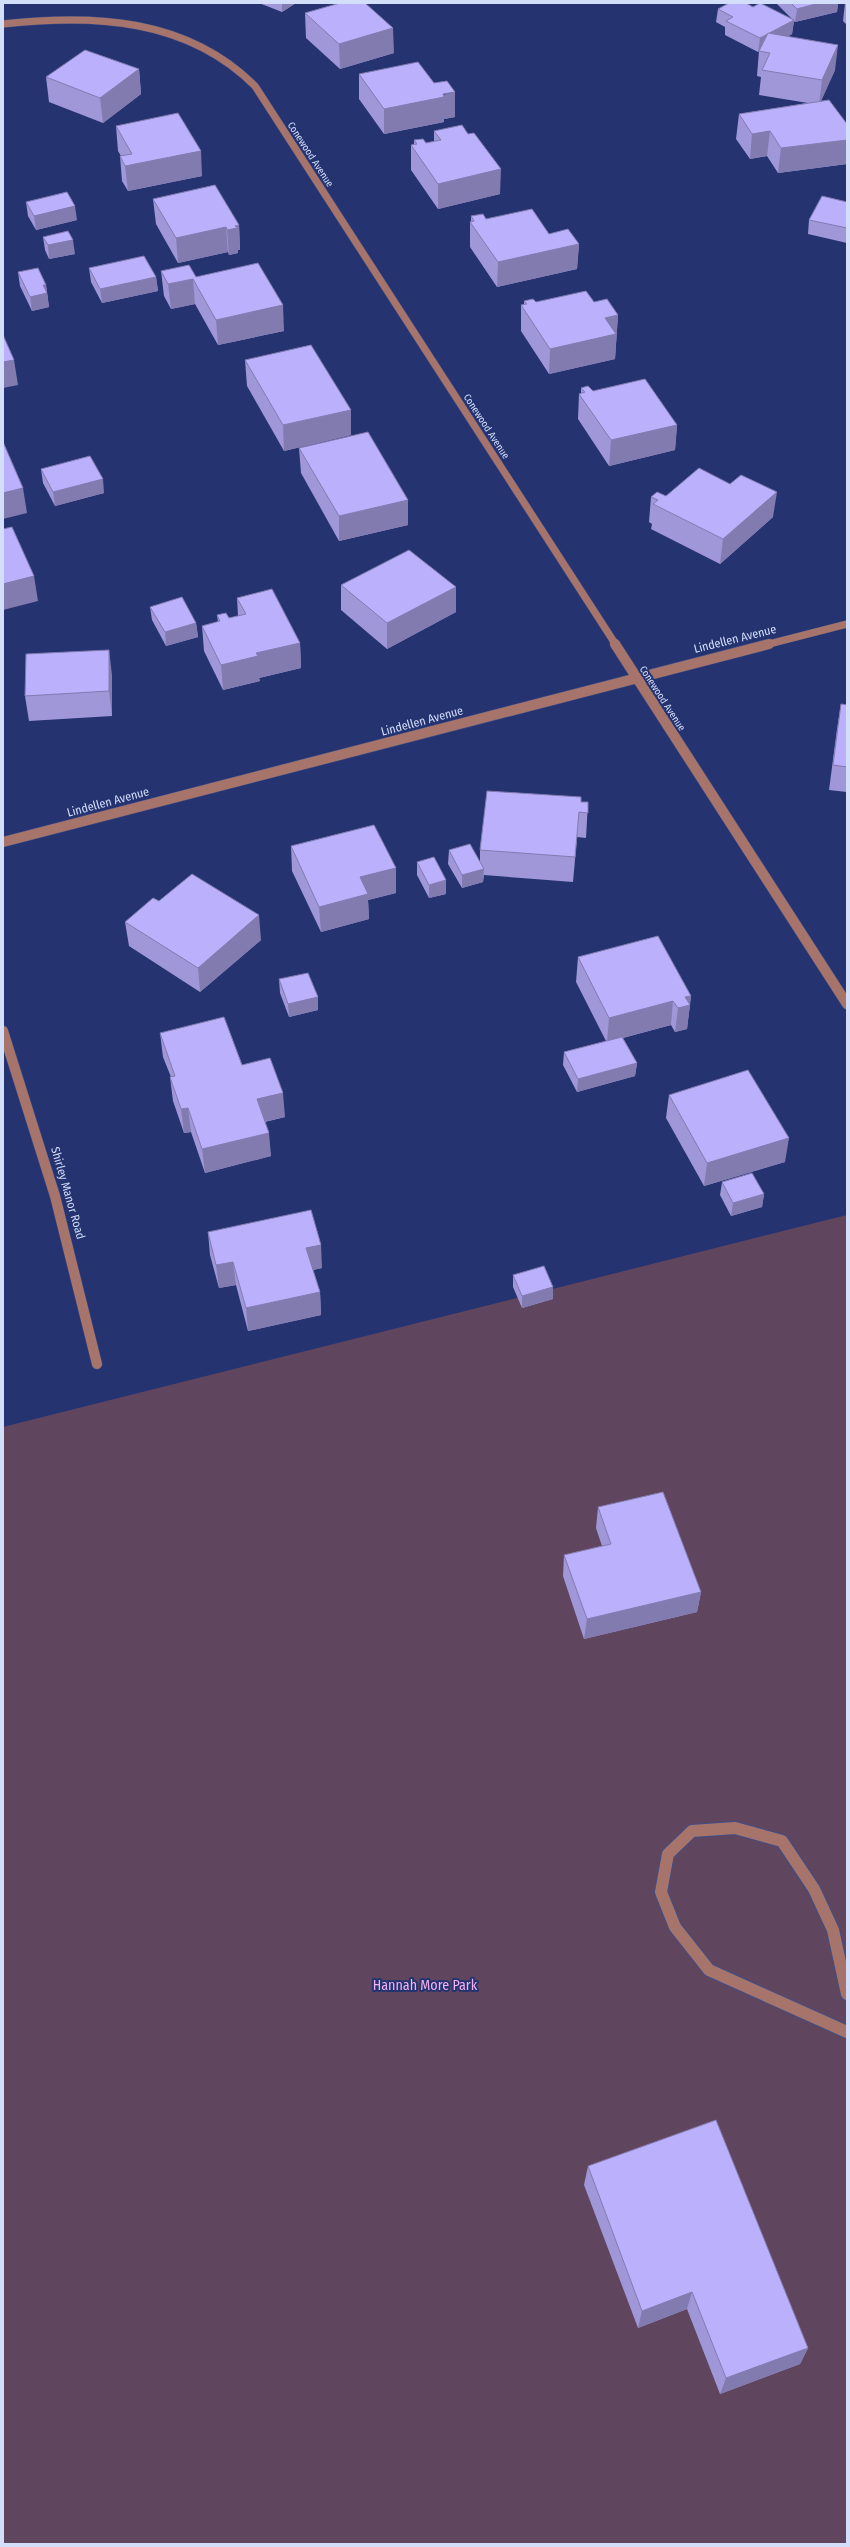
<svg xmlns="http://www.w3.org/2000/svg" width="850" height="2547" viewBox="0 0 850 2547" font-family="'Fira Sans Condensed',sans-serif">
  <rect width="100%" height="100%" fill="#253470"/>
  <polygon fill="#60455e" points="847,1215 847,2544 3,2544 3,1427"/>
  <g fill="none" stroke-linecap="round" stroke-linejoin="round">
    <defs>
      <g id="minor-far2">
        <path d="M 3,24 C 94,14 187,18 255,86 L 616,645"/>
        <polyline points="765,645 847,624"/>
      </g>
      <g id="minor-far1">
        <polyline points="615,644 847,1004"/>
        <polyline points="3,842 769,644"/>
        <polyline points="3,1031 55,1196 97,1364"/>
      </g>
      <polyline id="minor" points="847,1994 833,1930 814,1889 782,1841 735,1828 692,1831 668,1854 661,1892 675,1927 709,1970 847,2032"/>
    </defs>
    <use href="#minor-far2" stroke="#414f86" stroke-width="8"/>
    <use href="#minor-far1" stroke="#414f86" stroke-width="11"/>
    <use href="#minor" stroke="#414f86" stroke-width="14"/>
    <use href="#minor-far2" stroke="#a6746b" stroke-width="7"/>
    <use href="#minor-far1" stroke="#a6746b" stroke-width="10"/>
    <use href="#minor" stroke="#a6746b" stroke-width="12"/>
  </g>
  <g fill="#a097d8">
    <polygon points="259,3 296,3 282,12"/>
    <polygon points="776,3 838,3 837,12 795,22 794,21 792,34 787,37 835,70 821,101 847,124 847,164 778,173 767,156 750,159 736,139 739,114 808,103 759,95 761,77 757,76 759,51 758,52 725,35 725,27 716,22 718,9 753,7 793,20"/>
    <polygon points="845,3 847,3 847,25 843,21"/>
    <polygon points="305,13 394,53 340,69 306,38"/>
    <polygon points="139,69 141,94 103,123 49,102 46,77"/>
    <polygon points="359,74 455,117 444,119 444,122 384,134 359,99"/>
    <polygon points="116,126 202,176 128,191 122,181 120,156 121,156 118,151"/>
    <polygon points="434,131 500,194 438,209 411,170 411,145 414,145 414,140 426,143 434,141"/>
    <polygon points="153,199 239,225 240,250 238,250 238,253 229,255 228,252 178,263 156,224"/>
    <polygon points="26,202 77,220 36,230 28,216"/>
    <polygon points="847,202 847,243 808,234 809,220"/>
    <polygon points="471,216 549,234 579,244 577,269 497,287 470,247 470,222 471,221"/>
    <polygon points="43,237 75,254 49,259 45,250"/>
    <polygon points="89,268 156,277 158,291 102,303 91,282"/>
    <polygon points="161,271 196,277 284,331 218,345 195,304 171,309 164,296"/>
    <polygon points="18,272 46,285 49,307 32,311 20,286"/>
    <polygon points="524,301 536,302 594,302 618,315 615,359 549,374 521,331 521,305 524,305"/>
    <polygon points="245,360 351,410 351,435 284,451 247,386"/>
    <polygon points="581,388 593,391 677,425 675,450 609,466 578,419 579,394 581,393"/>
    <polygon points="299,448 408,500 408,525 339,541 301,473"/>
    <polygon points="41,469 104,493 55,506 43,483"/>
    <polygon points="666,496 773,517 720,564 651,529 652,524 649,522 651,497"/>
    <polygon points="341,585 456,587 456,612 387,649 341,610"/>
    <polygon points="237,598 300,643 301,668 259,678 260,681 223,690 204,651 202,626 218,622 217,615 229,618 238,616"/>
    <polygon points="150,607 196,623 198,637 166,646 152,620"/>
    <polygon points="112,675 112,716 29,721 25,696"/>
    <polygon points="841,704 847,705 847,792 829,790 837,729"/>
    <polygon points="581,802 588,802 586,838 577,837 573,882 484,875 483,882 462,888 448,864 449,850 480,861 480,850"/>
    <polygon points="291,846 396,893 368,900 369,919 321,932 292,871"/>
    <polygon points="417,862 446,880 446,894 429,898 417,875"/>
    <polygon points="125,922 261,940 200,992 129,946"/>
    <polygon points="578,957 691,996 687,1029 675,1032 671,1025 623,1038 637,1063 635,1076 577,1092 563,1065 564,1052 606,1041 576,982"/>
    <polygon points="279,979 318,997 318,1010 289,1017 280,993"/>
    <polygon points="160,1033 242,1065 285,1117 265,1122 271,1156 205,1173 191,1132 184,1133 173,1101 170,1077 171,1077 163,1057"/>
    <polygon points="669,1095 785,1162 704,1186 666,1118"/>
    <polygon points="722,1182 764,1194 762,1207 731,1216 720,1195"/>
    <polygon points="208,1232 322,1268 313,1270 320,1292 321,1315 248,1331 236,1285 219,1288 210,1255"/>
    <polygon points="513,1275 553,1299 522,1308 513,1287"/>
    <polygon points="598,1507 701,1592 697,1612 584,1639 563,1576 564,1555 602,1546 596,1528"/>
    <polygon points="588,2166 808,2348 800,2364 720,2394 687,2309 638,2328 584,2185"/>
  </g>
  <g fill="#827bb0">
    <polygon points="282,3 296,3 282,12"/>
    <polygon points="819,3 838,3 837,12 795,22 797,9"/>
    <polygon points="794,20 792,34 758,52 760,38"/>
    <polygon points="393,28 394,53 340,69 339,44"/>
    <polygon points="838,45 835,70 819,105 822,80"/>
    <polygon points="139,69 141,94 103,123 100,98"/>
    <polygon points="455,92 455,117 444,119 444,122 384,134 384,109"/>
    <polygon points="770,131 767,156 750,159 752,134"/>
    <polygon points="847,140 847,164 778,173 781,148"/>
    <polygon points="201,151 202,176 128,191 125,166"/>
    <polygon points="501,169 500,194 438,209 438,184"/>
    <polygon points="75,206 77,220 36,230 34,216"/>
    <polygon points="239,225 240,250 238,250 238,253 229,255 227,230 235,226"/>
    <polygon points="226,227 228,252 178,263 176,238"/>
    <polygon points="73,240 75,254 49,259 48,245"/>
    <polygon points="579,244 577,269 497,287 498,262"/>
    <polygon points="156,277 158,291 102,303 100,289"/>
    <polygon points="193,279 195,304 171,309 168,284"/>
    <polygon points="43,285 46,285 49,307 32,311 30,297"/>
    <polygon points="283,305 284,331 218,345 216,320"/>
    <polygon points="618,315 615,359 549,374 550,349 605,318"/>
    <polygon points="14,360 18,385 3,388 3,362"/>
    <polygon points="351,410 351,435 284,451 283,425"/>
    <polygon points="677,425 675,450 609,466 611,440"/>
    <polygon points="103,479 104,493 55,506 53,492"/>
    <polygon points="23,488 27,513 3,519 3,493"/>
    <polygon points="777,492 773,517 720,564 723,539"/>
    <polygon points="408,500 408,525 339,541 339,516"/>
    <polygon points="34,576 38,601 3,610 3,584"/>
    <polygon points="456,587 456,612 387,649 387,623"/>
    <polygon points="196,623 198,637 166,646 165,632"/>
    <polygon points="300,643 301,668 259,678 260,681 223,690 221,665 256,653"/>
    <polygon points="109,650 112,675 112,716 109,691"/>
    <polygon points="579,812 577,837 573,882 575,857"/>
    <polygon points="396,868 396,893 368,900 369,919 321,932 319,907 360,877"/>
    <polygon points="484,869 483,882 462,888 462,875"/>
    <polygon points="446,880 446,894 429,898 429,885"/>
    <polygon points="259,915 261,940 200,992 198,968"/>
    <polygon points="691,996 687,1029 675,1032 678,1008 685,997"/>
    <polygon points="318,997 318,1010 289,1017 288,1004"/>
    <polygon points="673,1001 671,1025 607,1042 609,1018"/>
    <polygon points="637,1063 635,1076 577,1092 578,1079"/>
    <polygon points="283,1093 285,1117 259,1123 257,1099"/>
    <polygon points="188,1108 191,1132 184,1133 181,1109"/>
    <polygon points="269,1133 271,1156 205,1173 202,1149"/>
    <polygon points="789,1138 785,1162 704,1186 707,1163"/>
    <polygon points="764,1194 762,1207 731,1216 733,1203"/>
    <polygon points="321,1245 322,1268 308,1271 306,1248"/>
    <polygon points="233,1262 236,1285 219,1288 216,1265"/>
    <polygon points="553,1287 553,1299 522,1308 522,1296"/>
    <polygon points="320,1292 321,1315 248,1331 246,1308"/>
    <polygon points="701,1592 697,1612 584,1639 587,1619"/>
    <polygon points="692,2292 687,2309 638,2328 642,2311"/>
    <polygon points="808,2348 800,2364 720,2394 726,2378"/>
  </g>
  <g fill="#bab0fb" stroke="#827bb0">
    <polygon points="340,3 365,3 393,28 339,44 305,13"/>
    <polygon points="729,3 746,3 753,7 760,3 794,20 760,38 726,21 733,17 718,9"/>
    <polygon points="791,3 819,3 797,9"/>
    <polygon points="768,33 838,45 822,80 762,70 770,53 759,51"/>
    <polygon points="85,50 139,69 100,98 46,77"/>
    <polygon points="418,62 434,83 447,81 455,92 443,94 444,97 384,109 359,74"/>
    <polygon points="829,100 847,124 847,140 781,148 770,131 752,134 739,114"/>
    <polygon points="178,113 201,151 125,166 120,156 132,154 116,126"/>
    <polygon points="462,125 468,134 474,133 501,169 438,184 411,145 417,144 414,140 423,139 426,143 441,140 434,131"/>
    <polygon points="215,185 239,225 235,226 237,228 227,230 226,227 176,238 153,199"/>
    <polygon points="67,192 75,206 34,216 26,202"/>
    <polygon points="822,196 847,202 847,228 809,220"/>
    <polygon points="532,209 549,234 568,229 579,244 498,262 470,222 474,221 471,216 483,214 486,219"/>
    <polygon points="68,231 73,240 48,245 43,237"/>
    <polygon points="144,256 156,277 100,289 89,268"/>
    <polygon points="258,263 283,305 216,320 193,279 168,284 161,271 189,265 196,277"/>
    <polygon points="38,268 46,285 43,285 47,293 30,297 18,272"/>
    <polygon points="586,291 594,302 607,299 618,315 605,318 616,334 550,349 521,305 527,304 524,301 533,299 536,302"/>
    <polygon points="3,335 14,360 3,362"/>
    <polygon points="311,345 351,410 283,425 245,360"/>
    <polygon points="645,379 677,425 611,440 579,394 585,392 581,388 588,386 593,391"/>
    <polygon points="368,432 408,500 339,516 299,448"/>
    <polygon points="3,442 23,488 3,493"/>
    <polygon points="90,456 103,479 53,492 41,469"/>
    <polygon points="699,468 730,484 741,475 777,492 723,539 653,504 658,500 651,497 657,492 666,496"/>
    <polygon points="12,527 34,576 3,584 3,529"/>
    <polygon points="409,550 456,587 387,623 341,585"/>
    <polygon points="272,589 300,643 256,653 258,656 221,665 202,626 220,621 217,615 226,613 229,618 246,614 237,598"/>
    <polygon points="182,597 196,623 165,632 150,607"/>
    <polygon points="109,650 109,691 25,696 26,654"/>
    <polygon points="841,704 847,705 847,767 833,765"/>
    <polygon points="487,791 581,797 581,802 588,802 588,813 579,812 575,857 480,850"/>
    <polygon points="374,825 396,868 360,877 368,894 319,907 291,846"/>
    <polygon points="470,844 484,869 462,875 449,850"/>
    <polygon points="434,857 446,880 429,885 417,862"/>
    <polygon points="192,874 259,915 198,968 125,922 153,898 159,901"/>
    <polygon points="658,936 691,996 685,997 690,1005 678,1008 673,1001 609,1018 578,957"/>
    <polygon points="308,973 318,997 288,1004 279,979"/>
    <polygon points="224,1017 242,1065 270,1058 283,1093 257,1099 269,1133 202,1149 188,1108 181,1109 170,1077 175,1076 160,1033"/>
    <polygon points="622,1037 637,1063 578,1079 564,1052"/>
    <polygon points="748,1070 789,1138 707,1163 669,1095"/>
    <polygon points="752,1173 764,1194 733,1203 722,1182"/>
    <polygon points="311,1210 321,1245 306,1248 320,1292 246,1308 233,1262 216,1265 208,1232"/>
    <polygon points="544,1266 553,1287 522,1296 513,1275"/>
    <polygon points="663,1492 701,1592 587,1619 564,1555 611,1544 598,1507"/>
    <polygon points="716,2120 808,2348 726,2378 692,2292 642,2311 588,2166"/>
  </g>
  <g text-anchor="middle" stroke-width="4" stroke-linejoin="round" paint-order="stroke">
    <g font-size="10" fill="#d3defb" stroke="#253470">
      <text transform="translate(311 154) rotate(57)" y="4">Conewood Avenue</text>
      <text transform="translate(487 426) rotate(57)" y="4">Conewood Avenue</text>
      <text transform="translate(663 698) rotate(57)" y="4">Conewood Avenue</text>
    </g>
    <g font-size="12" fill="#d3defb" stroke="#253470">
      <text transform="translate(735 639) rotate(-14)" y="4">Lindellen Avenue</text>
      <text transform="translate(422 721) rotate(-15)" y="4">Lindellen Avenue</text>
      <text transform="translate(108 802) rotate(-15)" y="4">Lindellen Avenue</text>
      <text transform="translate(68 1193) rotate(74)" y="4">Shirley Manor Road</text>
    </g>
    <g font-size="14" fill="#f5b0ef" stroke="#253470">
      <text x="425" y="1990">Hannah More Park</text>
    </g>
  </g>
  <rect width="850" height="2547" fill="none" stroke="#d3defb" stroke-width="8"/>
</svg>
